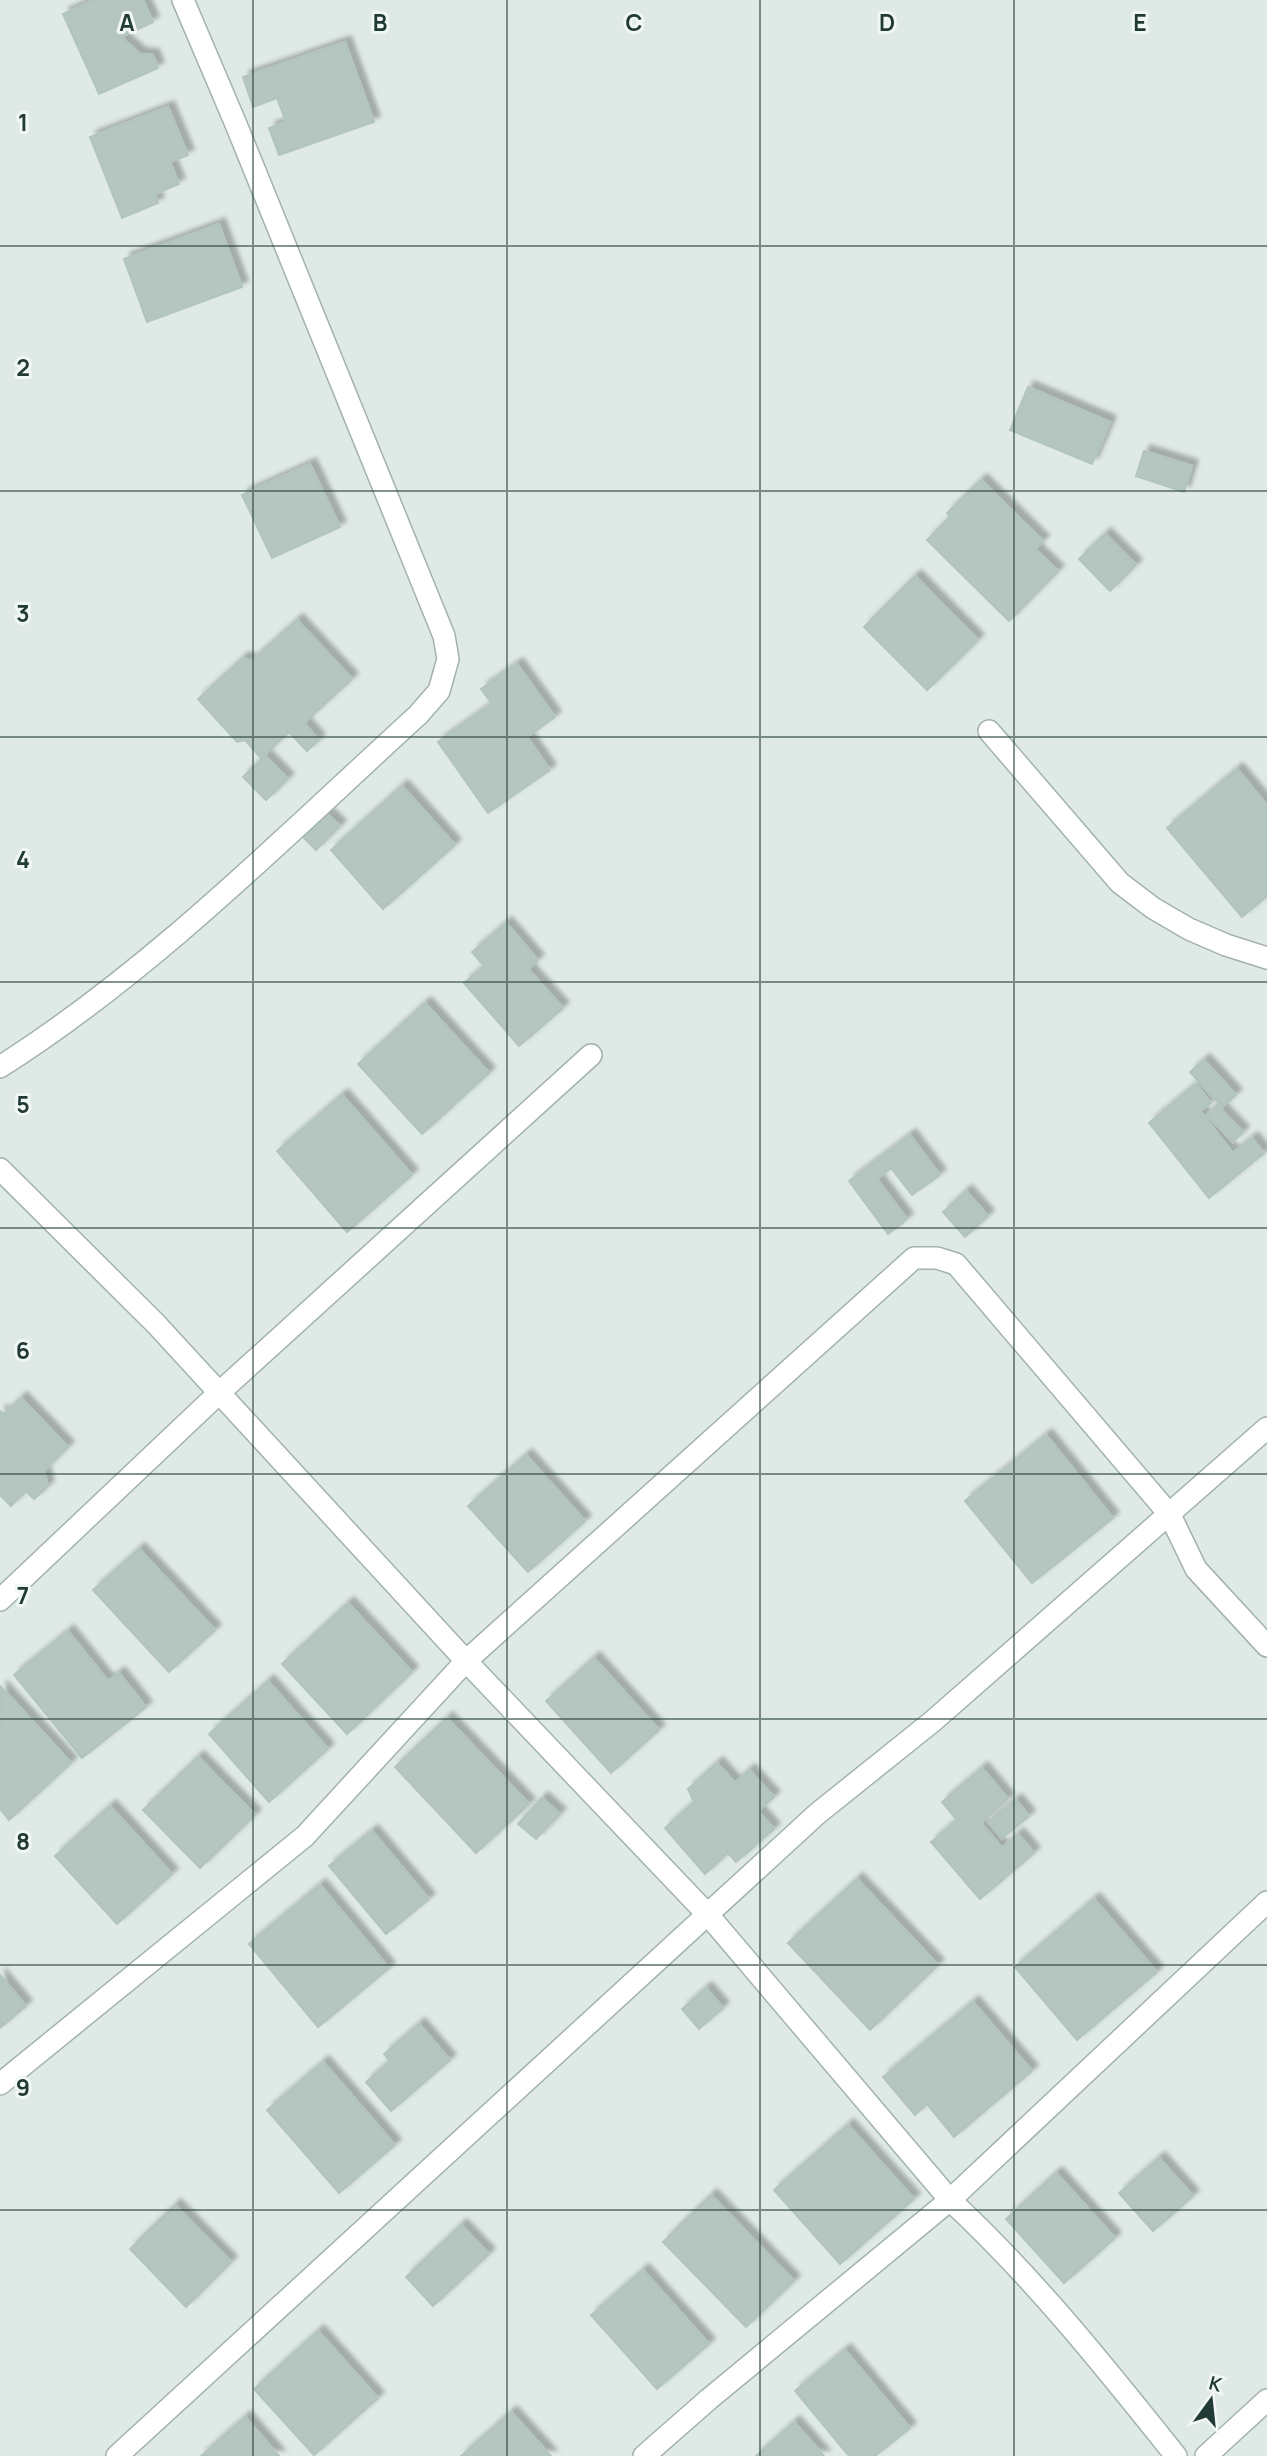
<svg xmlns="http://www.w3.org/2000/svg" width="1267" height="2456" viewBox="0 0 1267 2456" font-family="Manrope,sans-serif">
  <defs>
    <filter id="shadow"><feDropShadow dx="6" dy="-6" stdDeviation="2" flood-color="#0004"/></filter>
  </defs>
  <rect width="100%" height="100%" fill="#dfeae6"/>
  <g fill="#b5c5bf" stroke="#b2c4be" stroke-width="2" filter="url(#shadow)">
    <polygon points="95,0 143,0 153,22 121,37 140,54 153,55 158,68 99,94 63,14"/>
    <polygon points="345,42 374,122 279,155 269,128 286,122 277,98 253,107 243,77"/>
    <polygon points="168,107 188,155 170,162 179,184 155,194 158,203 122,218 90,137"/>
    <polygon points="219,224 242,287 147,322 124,259"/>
    <polygon points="1028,387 1110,422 1092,464 1010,430"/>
    <polygon points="1144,451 1192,466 1184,492 1136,476"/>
    <polygon points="310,464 340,527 272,558 242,495"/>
    <polygon points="981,480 1043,541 1035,549 1058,571 1009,621 927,540 950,517 947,513"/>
    <polygon points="1105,534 1136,565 1110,591 1079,559"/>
    <polygon points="915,576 978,640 927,690 864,627"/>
    <polygon points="297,620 352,679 304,723 319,740 307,751 289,732 261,758 245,740 237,742 198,699 243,658 251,661"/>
    <polygon points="517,664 555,717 527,737 550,770 488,813 438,742 492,704 481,689"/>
    <polygon points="265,756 288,779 266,800 243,777"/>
    <polygon points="1237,769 1267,805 1267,896 1242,917 1167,828"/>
    <polygon points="402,786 455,845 383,909 331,850"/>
    <polygon points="323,810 340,826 316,850 299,833"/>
    <polygon points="506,923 538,960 528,969 563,1008 519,1046 464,983 484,966 472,952"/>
    <polygon points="425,1003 489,1073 422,1134 358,1064"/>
    <polygon points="1204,1060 1236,1095 1222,1107 1190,1072"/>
    <polygon points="1196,1084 1211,1103 1200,1111 1233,1153 1252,1138 1264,1153 1209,1198 1149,1123"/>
    <polygon points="342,1095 412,1175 347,1232 277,1151"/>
    <polygon points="1217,1105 1243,1132 1233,1142 1207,1115"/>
    <polygon points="910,1135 940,1175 912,1195 891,1168 877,1179 907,1219 888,1234 849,1181"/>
    <polygon points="966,1191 988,1216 965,1237 943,1212"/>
    <polygon points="21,1398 68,1447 44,1471 48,1486 34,1499 26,1491 11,1506 0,1495 0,1411 4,1414"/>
    <polygon points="1046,1435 1113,1518 1032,1583 965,1501"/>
    <polygon points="526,1455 585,1521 528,1572 468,1506"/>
    <polygon points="139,1549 215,1630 169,1672 93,1590"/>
    <polygon points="348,1603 412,1672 347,1734 282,1664"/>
    <polygon points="68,1631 108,1681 119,1673 146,1707 82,1758 14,1675"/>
    <polygon points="594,1658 659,1730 611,1773 546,1701"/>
    <polygon points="268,1681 328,1749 269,1802 209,1734"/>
    <polygon points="1,1687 71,1763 9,1820 0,1809"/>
    <polygon points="447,1718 529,1804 476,1853 395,1767"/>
    <polygon points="198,1757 255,1815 200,1868 143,1810"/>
    <polygon points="717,1763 735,1783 749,1770 774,1797 758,1811 774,1829 736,1862 728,1853 705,1874 665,1828 694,1802 688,1789"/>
    <polygon points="982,1768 1008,1799 981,1823 1002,1848 1018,1834 1034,1853 980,1899 931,1842 957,1820 942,1802"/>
    <polygon points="542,1798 560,1814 536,1839 518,1824"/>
    <polygon points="1016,1800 1029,1816 1002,1838 988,1822"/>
    <polygon points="110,1806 172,1874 117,1924 55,1856"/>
    <polygon points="372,1831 429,1899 386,1934 329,1866"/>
    <polygon points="857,1879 938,1965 870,2030 788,1943"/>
    <polygon points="320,1885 389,1968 318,2027 249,1944"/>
    <polygon points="1094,1899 1157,1972 1077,2040 1015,1967"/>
    <polygon points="0,1975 26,2006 0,2028"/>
    <polygon points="706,1988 723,2008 699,2029 682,2009"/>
    <polygon points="973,2002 1032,2071 954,2137 927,2104 915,2115 883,2077"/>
    <polygon points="419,2024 450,2060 391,2111 366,2082 390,2061 384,2054"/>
    <polygon points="323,2062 395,2145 339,2193 267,2110"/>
    <polygon points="848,2125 914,2199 840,2264 774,2190"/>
    <polygon points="1159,2158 1193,2196 1153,2231 1119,2193"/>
    <polygon points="1056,2173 1115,2238 1064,2283 1006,2219"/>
    <polygon points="711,2195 794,2281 746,2327 663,2242"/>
    <polygon points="175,2205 231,2262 186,2307 130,2249"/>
    <polygon points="461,2225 489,2254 433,2306 406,2277"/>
    <polygon points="643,2270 709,2344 657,2389 591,2315"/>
    <polygon points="318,2331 378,2398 314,2455 254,2389"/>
    <polygon points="845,2350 910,2428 875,2456 849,2456 795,2391"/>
    <polygon points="511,2412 551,2456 461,2456"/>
    <polygon points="245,2417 279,2456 201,2456"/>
    <polygon points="794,2422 824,2456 756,2456"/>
  </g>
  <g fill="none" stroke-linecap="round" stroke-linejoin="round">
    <defs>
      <g id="minor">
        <polyline points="989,731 1120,883 1153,908 1189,929 1226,945 1267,958"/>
        <path d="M 0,1067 C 154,969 284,837 418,715 L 439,691 L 448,659 L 444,636 L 235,122 L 183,0"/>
        <path d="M 0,1169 L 156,1324 L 466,1661 L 709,1916 L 950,2200 C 1034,2278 1105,2367 1176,2456"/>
        <polyline points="0,1600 220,1392 591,1055"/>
        <polyline points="0,2084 305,1836 466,1661 914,1258 937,1258 956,1264 1170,1515 1196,1569 1267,1646"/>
        <polyline points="117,2456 817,1814 933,1721 1267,1428"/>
        <polyline points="644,2456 709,2399 950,2200 1267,1902"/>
        <polyline points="1206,2456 1267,2400"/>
      </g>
    </defs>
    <use href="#minor" stroke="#a2b2ad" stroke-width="24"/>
    <use href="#minor" stroke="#fff" stroke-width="21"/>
  </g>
  <path fill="none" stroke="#213a35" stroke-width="2" stroke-opacity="0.55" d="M 253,0 L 253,2456M 507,0 L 507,2456M 760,0 L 760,2456M 1014,0 L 1014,2456M 0,246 L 1267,246M 0,491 L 1267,491M 0,737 L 1267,737M 0,982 L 1267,982M 0,1228 L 1267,1228M 0,1474 L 1267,1474M 0,1719 L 1267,1719M 0,1965 L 1267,1965M 0,2210 L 1267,2210"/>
  <g font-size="23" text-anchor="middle" font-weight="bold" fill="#213a35" stroke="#f0f7f4" stroke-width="6" stroke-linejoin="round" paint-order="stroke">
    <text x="127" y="31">A</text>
    <text x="380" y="31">B</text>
    <text x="634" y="31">C</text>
    <text x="887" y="31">D</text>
    <text x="1140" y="31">E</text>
    <text x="23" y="131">1</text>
    <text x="23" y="376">2</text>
    <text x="23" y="622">3</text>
    <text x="23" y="868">4</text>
    <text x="23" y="1113">5</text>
    <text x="23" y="1359">6</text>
    <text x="23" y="1604">7</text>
    <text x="23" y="1850">8</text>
    <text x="23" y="2096">9</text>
  </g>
  <g transform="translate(1211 2400) rotate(15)" stroke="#f0f7f4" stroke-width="5" paint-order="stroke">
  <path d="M0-5L12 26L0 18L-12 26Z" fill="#213a35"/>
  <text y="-10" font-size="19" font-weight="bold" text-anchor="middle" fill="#213a35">K</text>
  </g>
</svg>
